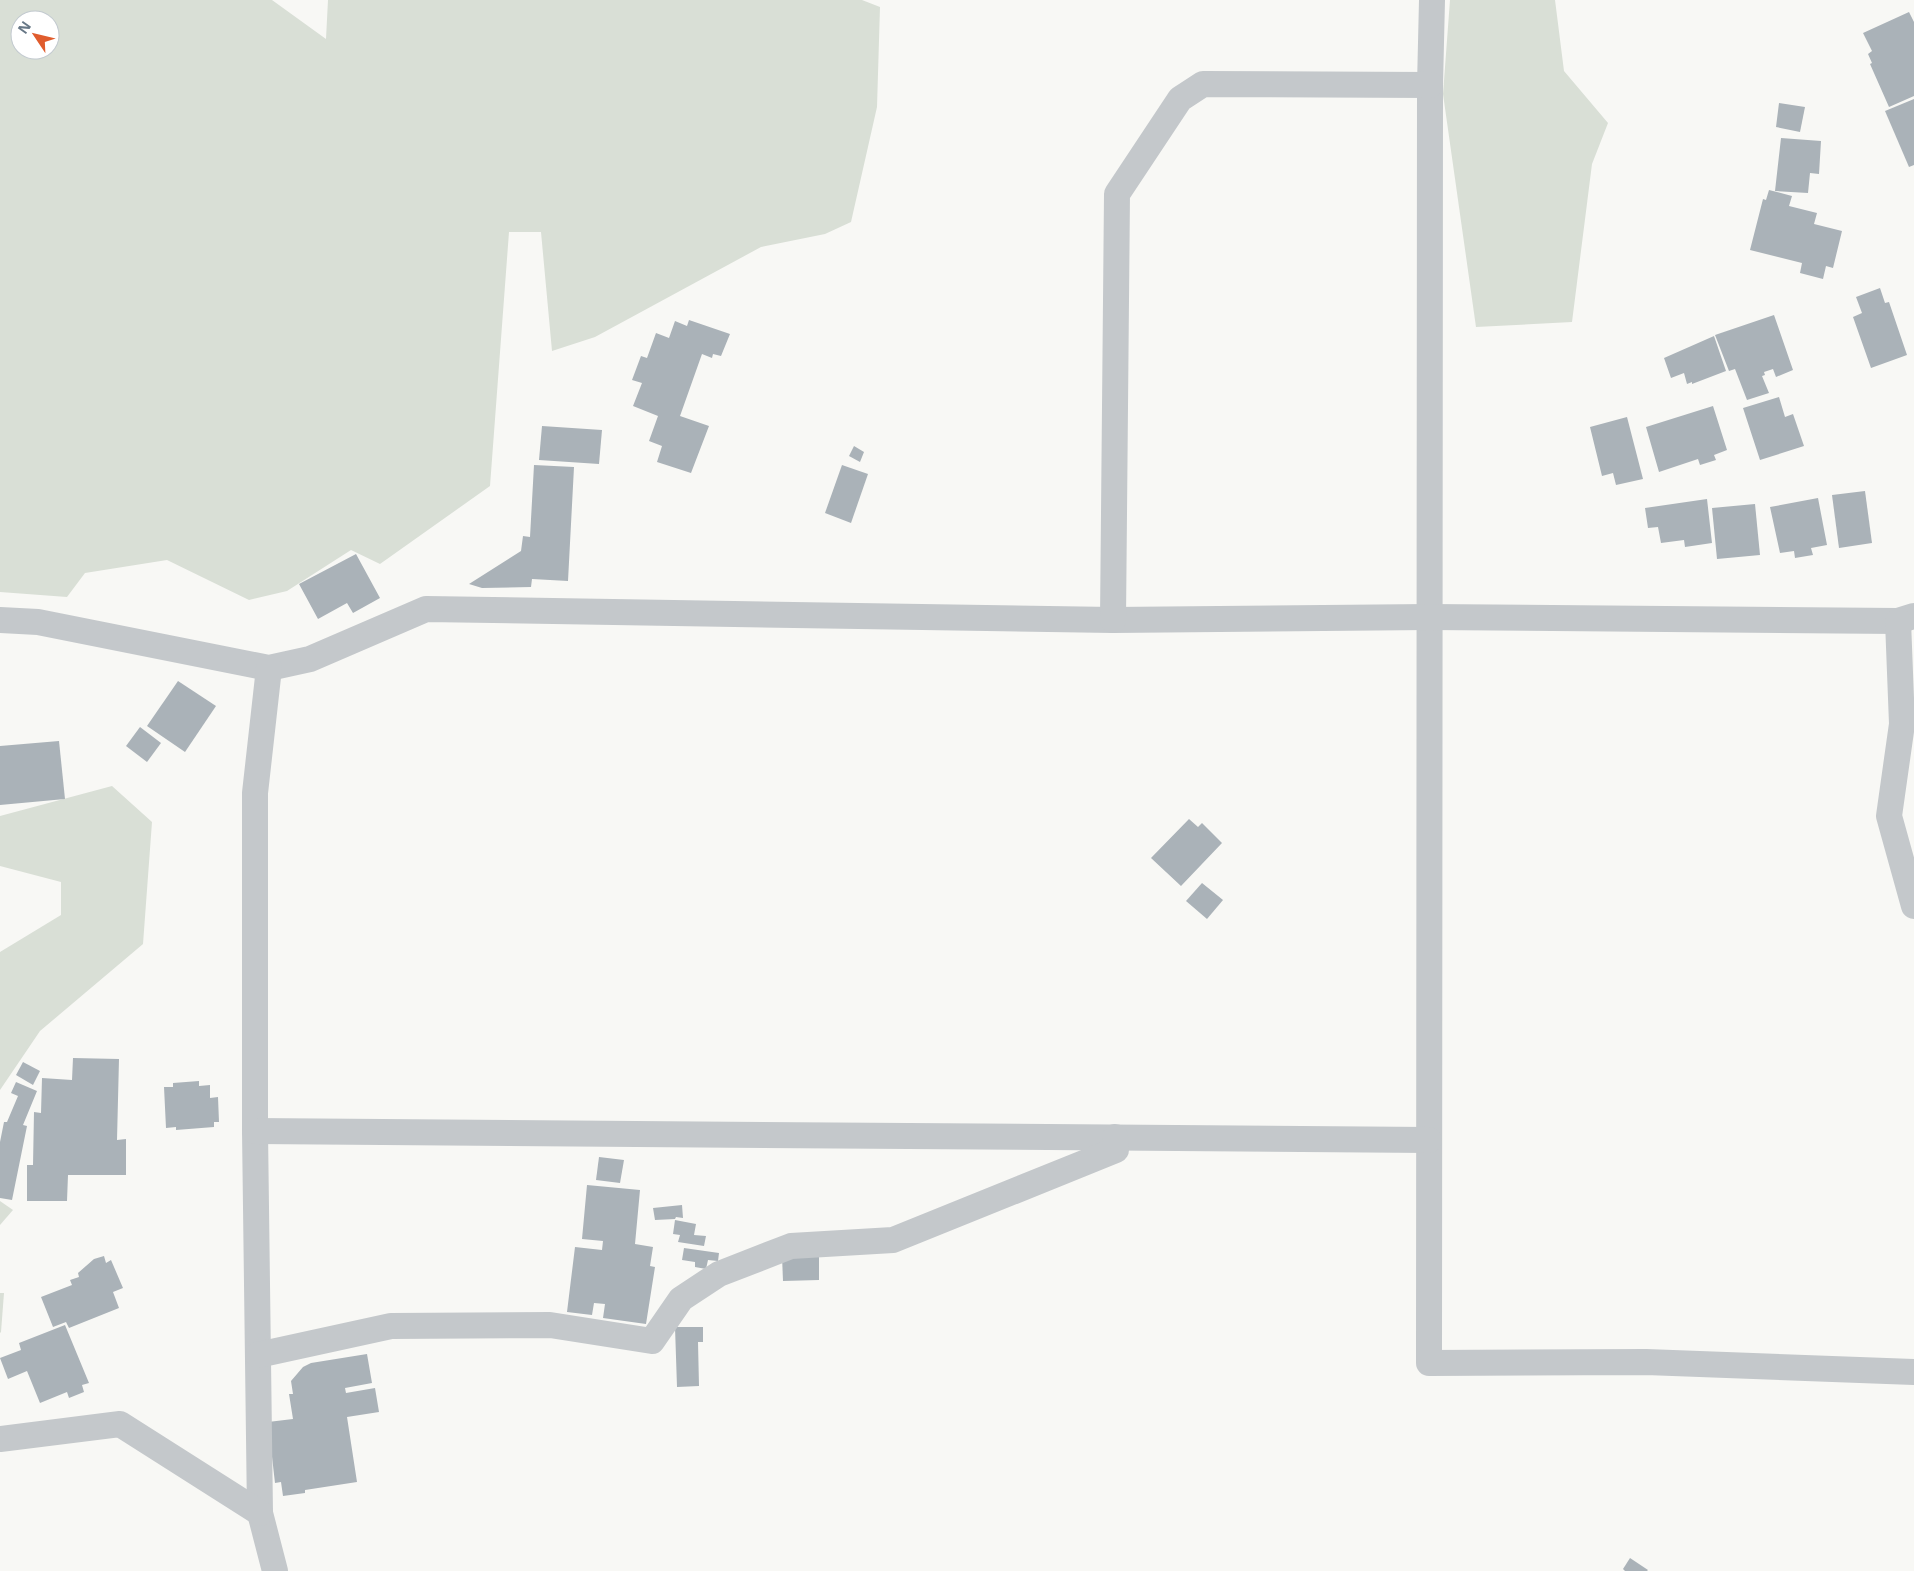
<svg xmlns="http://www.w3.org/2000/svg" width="1914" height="1571" viewBox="0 0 1914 1571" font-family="'Noto Sans',sans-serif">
  <rect width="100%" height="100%" fill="#f8f8f5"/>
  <g fill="#d9dfd6" fill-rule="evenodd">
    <path d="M 0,0 L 272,0 L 326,39 L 328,0 L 862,0 L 880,7 L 877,107 L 851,222 L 825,234 L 761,247 L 595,337 L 552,351 L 541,232 L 509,232 L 490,486 L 380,564 L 351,550 L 287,591 L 249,600 L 167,560 L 85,573 L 67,597 L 0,592 ZM 20,20 L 50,20 L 50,50 L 20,50 Z"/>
    <polygon points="1450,0 1555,0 1564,71 1608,123 1592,164 1572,322 1476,327 1443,94"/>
    <polygon points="112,786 152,822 143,944 40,1031 0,1090 0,952 61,915 61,882 0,866 0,816"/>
    <polygon points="0,1201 13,1210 0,1225"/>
    <polygon points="0,1293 4,1293 1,1332 0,1333"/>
  </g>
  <g fill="#aab2b8">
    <polygon points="1909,12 1914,22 1914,96 1889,107 1870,64 1872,63 1868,54 1872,51 1863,33"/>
    <polygon points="1914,99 1914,165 1909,167 1885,111"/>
    <polygon points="1779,103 1805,107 1800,132 1776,127"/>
    <polygon points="1781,138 1821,141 1819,174 1810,173 1808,193 1775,191"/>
    <polygon points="1769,190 1792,196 1789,206 1817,213 1814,224 1842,231 1833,268 1826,266 1823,279 1800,273 1802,263 1750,250 1763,199 1766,200"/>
    <polygon points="1880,288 1885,303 1889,302 1907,355 1871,368 1853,317 1862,313 1856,297"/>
    <polygon points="1774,315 1793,370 1776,377 1773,369 1764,372 1765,375 1762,376 1769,393 1747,400 1735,369 1729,371 1715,335"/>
    <polygon points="689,320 730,334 721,356 713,354 712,358 702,354 680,416 709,426 691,473 657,462 662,446 649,441 658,416 633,406 642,383 632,380 641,356 647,358 656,333 669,338 675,321 687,326"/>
    <polygon points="1714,336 1726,371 1692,384 1692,382 1687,384 1684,373 1671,378 1664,358"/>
    <polygon points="1779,397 1785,417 1793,414 1804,446 1760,460 1743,408"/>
    <polygon points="1713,406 1727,450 1714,455 1716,460 1700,465 1698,459 1659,472 1646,427"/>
    <polygon points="1627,417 1643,479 1616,485 1613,473 1602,476 1590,427"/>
    <polygon points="542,426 602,430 599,464 539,460"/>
    <polygon points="854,446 864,452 860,462 849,456"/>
    <polygon points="534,465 574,467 568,581 532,579 531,587 482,588 469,584 521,551 523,536 530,537"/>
    <polygon points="842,465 868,474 851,523 825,513"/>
    <polygon points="1865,491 1872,543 1839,548 1832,495"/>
    <polygon points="1818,498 1827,545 1811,548 1813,555 1795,558 1794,551 1780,553 1770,507"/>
    <polygon points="1707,499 1712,543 1685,547 1684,540 1661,543 1658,527 1648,528 1645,508"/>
    <polygon points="1755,504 1760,555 1717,559 1712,508"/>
    <polygon points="356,554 380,598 353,613 347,603 318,619 299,584"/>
    <polygon points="178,681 216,706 185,752 147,726"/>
    <polygon points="140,727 161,743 147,762 126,746"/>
    <polygon points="59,741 65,799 0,805 0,746"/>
    <polygon points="1189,819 1198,827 1202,823 1222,843 1181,886 1151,858"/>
    <polygon points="1202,883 1223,900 1207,919 1186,901"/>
    <polygon points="73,1058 119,1059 117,1140 126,1139 126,1175 68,1175 67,1201 27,1201 27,1165 33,1165 34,1112 41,1113 42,1078 72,1080"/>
    <polygon points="23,1062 40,1071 33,1085 16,1075"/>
    <polygon points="199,1081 199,1086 210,1085 210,1098 218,1097 219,1122 214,1122 214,1127 176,1130 176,1127 166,1128 164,1087 173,1087 173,1083"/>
    <polygon points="16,1082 37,1091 23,1125 27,1126 12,1200 0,1198 0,1142 4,1122 7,1122 18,1096 11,1093"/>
    <polygon points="599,1157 624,1160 620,1183 596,1180"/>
    <polygon points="587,1185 640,1190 635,1244 653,1247 650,1266 655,1267 646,1324 603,1318 605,1304 594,1303 592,1315 567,1312 575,1247 602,1250 603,1241 582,1239"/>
    <polygon points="682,1205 683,1218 676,1217 675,1219 655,1220 653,1208"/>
    <polygon points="675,1220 696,1224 694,1235 706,1236 704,1246 678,1242 680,1235 673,1234"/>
    <polygon points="684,1248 719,1253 718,1261 708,1260 706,1269 695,1267 695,1262 682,1260"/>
    <polygon points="819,1254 819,1280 783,1281 782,1256"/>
    <polygon points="104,1256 106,1263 111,1260 123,1288 113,1292 119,1308 69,1328 66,1322 53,1327 41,1297 72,1285 70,1280 79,1277 78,1273 94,1259"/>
    <polygon points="65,1325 89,1383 82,1385 84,1392 69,1398 67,1392 40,1403 27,1371 8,1379 0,1358 21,1350 19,1343"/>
    <polygon points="675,1327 703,1327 703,1342 698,1342 699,1386 677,1387"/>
    <polygon points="367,1354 372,1383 345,1388 346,1393 375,1388 379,1412 347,1417 357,1482 305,1490 305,1493 283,1496 281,1482 275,1483 268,1422 293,1419 289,1394 293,1394 291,1381 303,1367 311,1363"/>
    <polygon points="1630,1558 1648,1570 1647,1571 1625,1571 1623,1569"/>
  </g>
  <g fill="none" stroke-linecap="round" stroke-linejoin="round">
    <g stroke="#c4c8cb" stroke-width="26">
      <polyline points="1432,0 1430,85 1429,1363 1646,1362 1914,1372"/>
      <polyline points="0,620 38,622 269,668 310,659 426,609 1113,620 1429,617 1898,621 1914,616"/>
      <polyline points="1113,620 1117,194 1180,99 1203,84 1430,85"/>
      <polyline points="1898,621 1902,724 1889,816 1914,906"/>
      <polyline points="269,668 255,793 255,1131 260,1513 275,1571"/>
      <polyline points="255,1131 1429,1140"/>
      <polyline points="258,1355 391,1326 550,1325 652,1341 681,1299 719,1274 791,1246 893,1240 1116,1150 1115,1137"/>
      <polyline points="0,1439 120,1424 260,1513"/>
    </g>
  </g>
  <g transform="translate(35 35) rotate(305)"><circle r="24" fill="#ffffff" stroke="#c2c9cf"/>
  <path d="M0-4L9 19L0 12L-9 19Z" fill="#e05c2d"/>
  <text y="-8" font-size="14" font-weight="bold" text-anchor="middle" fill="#677786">N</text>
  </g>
</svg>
